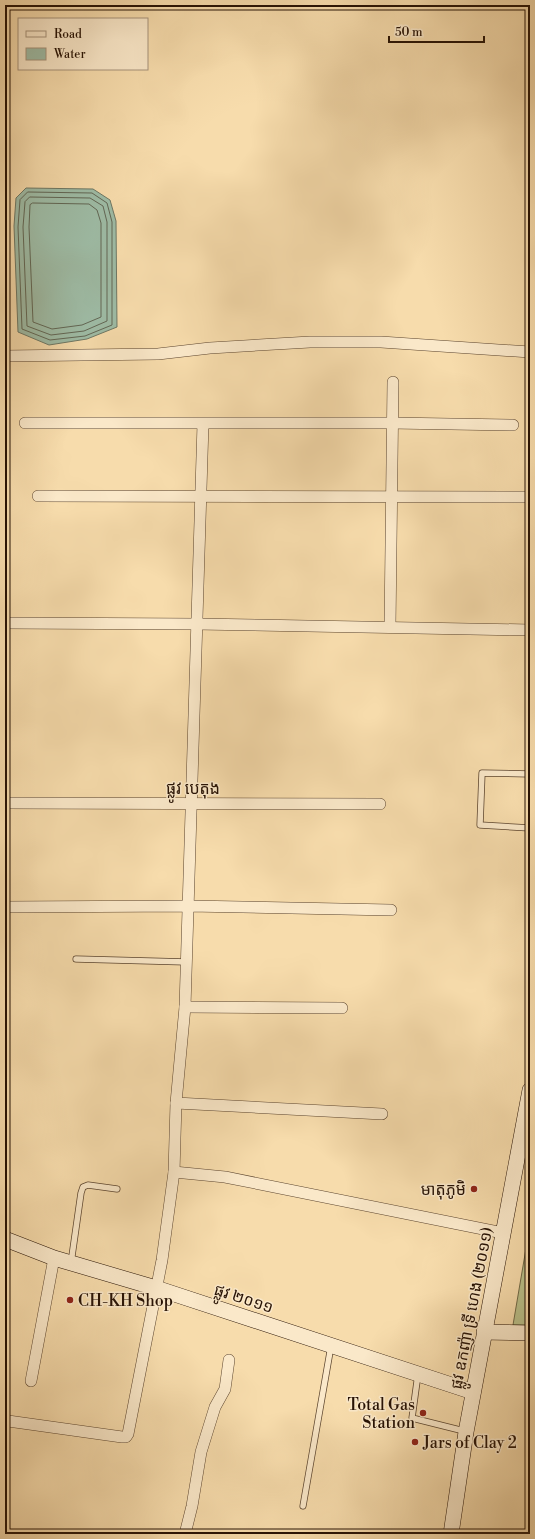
<svg xmlns="http://www.w3.org/2000/svg" width="535" height="1539" viewBox="0 0 535 1539" font-family="'Libre Bodoni','Noto Sans Khmer',serif">
  <rect width="100%" height="100%" fill="#f7dcac"/>
  <filter id="stains"><feTurbulence type="fractalNoise" baseFrequency=".005" numOctaves="4"/><feColorMatrix values="0 0 0 0 .2 0 0 0 0 .09 0 0 0 0 .02 0 0 0 .5 -.17"/></filter>
  <radialGradient id="worn" r=".72"><stop offset=".6" stop-color="#630" stop-opacity="0"/><stop offset="1" stop-color="#630" stop-opacity=".3"/></radialGradient>
  <polygon fill="#bac18b" stroke="#706a48" points="530,1225 530,1325 513,1325"/>
  <polygon fill="#9ebca6" stroke="#6e7865" points="26,188 93,189 110,200 116,221 117,327 87,339 49,345 18,332 14,226 16,198"/>
  <g fill="none" stroke-linecap="round" stroke-linejoin="round">
    <g stroke="#626755" stroke-width="1">
      <polygon points="28,192 92,193 107,203 112,222 112,325 85,336 50,340 22,329 18,227 20,200"/>
      <polygon points="30,197 90,198 103,206 107,222 107,321 84,331 51,335 27,326 23,227 25,202"/>
      <polygon points="33,203 89,204 97,210 101,223 101,317 82,325 52,329 33,322 29,227 30,205"/>
    </g>
    <defs>
      <g id="service">
        <polyline points="530,774 482,773 480,825 530,828"/>
        <polyline points="76,959 187,962"/>
        <polyline points="71,1263 81,1193 83,1187 88,1185 117,1189"/>
        <polyline points="418,1374 412,1418 464,1431"/>
        <polyline points="303,1506 331,1346"/>
      </g>
      <g id="minor">
        <polyline points="5,356 158,354 210,348 310,342 381,342 530,352"/>
        <polyline points="25,423 392,423 513,425"/>
        <polyline points="38,496 530,497"/>
        <polyline points="5,623 197,624 530,630"/>
        <polyline points="390,627 393,382"/>
        <polyline points="5,803 380,804"/>
        <polyline points="5,907 189,906 391,910"/>
        <polyline points="185,1007 342,1008"/>
        <polyline points="176,1103 382,1114"/>
        <polyline points="174,1172 225,1177 503,1233"/>
        <polyline points="31,1381 54,1258"/>
        <polyline points="8,1421 122,1437 126,1437 128,1434 162,1260 174,1172 176,1103 185,1007 203,424"/>
        <polyline points="185,1534 192,1506 201,1452 215,1407 225,1389 229,1360"/>
      </g>
      <g id="secondary">
        <polyline points="5,1239 54,1258 156,1288 473,1392"/>
        <polyline points="484,1332 530,1333"/>
        <polyline points="451,1534 466,1432 530,1090"/>
      </g>
    </defs>
    <use href="#service" stroke="#5b442e" stroke-width="7"/>
    <use href="#minor" stroke="#5b442e" stroke-width="12"/>
    <use href="#secondary" stroke="#271204" stroke-width="16"/>
    <use href="#service" stroke="#fae8c9" stroke-width="5.5"/>
    <use href="#minor" stroke="#fae8c9" stroke-width="11"/>
    <use href="#secondary" stroke="#fae8c9" stroke-width="15"/>
  </g>
  <g fill="#8f2418" stroke="#fae8c9" stroke-width="1.5">
    <circle cx="474" cy="1189" r="4"/>
    <circle cx="70" cy="1300" r="4"/>
    <circle cx="423" cy="1413" r="4"/>
    <circle cx="415" cy="1442" r="4"/>
  </g>
  <g text-anchor="middle" stroke-width="3" stroke-linejoin="round" paint-order="stroke">
    <g font-size="16" fill="#271204" stroke="#fae8c9">
      <text x="193" y="794">ផ្លូវ បេតុង</text>
      <text transform="translate(244 1298) rotate(18)" y="6">ផ្លូវ ២០១១</text>
      <text transform="translate(471 1308) rotate(-79)" y="6">ផ្លូវ ឧកញ៉ា ទ្រី ហេង (២០១១)</text>
    </g>
    <g font-size="16" fill="#271204" stroke="#fae8c9" text-anchor="end">
      <text x="466" y="1195">មាតុភូមិ</text>
      <text x="78" y="1306" text-anchor="start">CH-KH Shop</text>
      <text x="415" y="1410">Total Gas<tspan x="415" dy="18">Station</tspan></text>
      <text x="423" y="1448" text-anchor="start">Jars of Clay 2</text>
    </g>
  </g>
  <rect width="535" height="1539" fill="none" stroke="#f7dcac" stroke-width="20"/>
  <rect x="6" y="6" width="523" height="1527" fill="none" stroke="#271204" stroke-width="2"/>
  <rect x="10" y="10" width="515" height="1519" fill="none" stroke="#271204"/>
  <rect x="18" y="18" width="130" height="52" fill="#fae8c9" stroke="#a6927a"/>
  <rect x="26" y="31" width="20" height="6" fill="#fae8c9" stroke="#a6927a"/>
  <text x="54" y="38" font-size="12" fill="#271204">Road</text>
  <rect x="26" y="48" width="20" height="12" fill="#9ebca6" stroke="#a6927a"/>
  <text x="54" y="58" font-size="12" fill="#271204">Water</text>
  <path d="M389 36v6h95v-6" fill="none" stroke="#271204" stroke-width="2"/>
  <text x="395" y="36" font-size="12" fill="#271204" stroke="#fae8c9" stroke-width="3" paint-order="stroke">50 m</text>
  <rect width="100%" height="100%" filter="url(#stains)"/>
  <rect width="100%" height="100%" fill="url(#worn)"/>
</svg>
